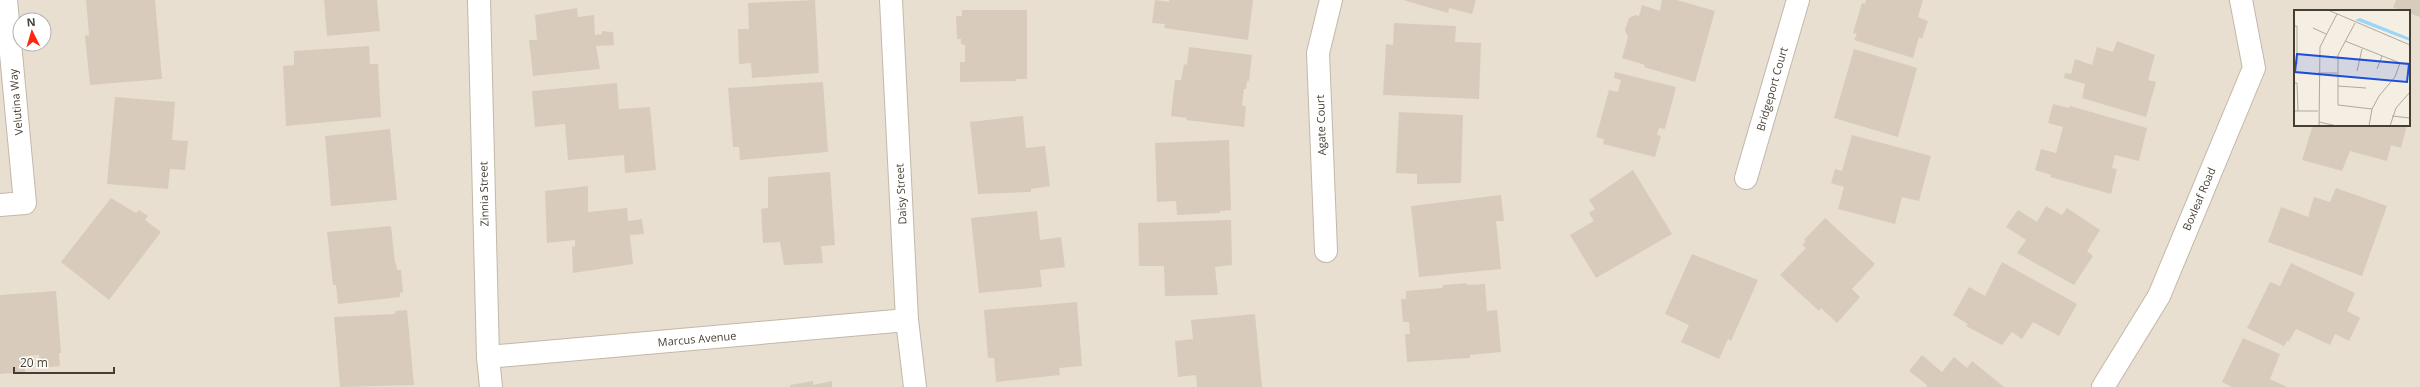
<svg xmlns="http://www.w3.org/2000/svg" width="2420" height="387" viewBox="0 0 2420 387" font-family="'Open Sans',sans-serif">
  <rect width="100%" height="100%" fill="#f4eee3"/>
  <path fill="#e8dfd1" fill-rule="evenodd" d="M 0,0 L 2420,0 L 2420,387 L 0,387 ZM 2295,11 L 2409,11 L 2409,125 L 2295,125 ZM 20,20 L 44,20 L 44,44 L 20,44 Z"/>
  <g fill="#d9cbbb">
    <polygon points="86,0 155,0 162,79 90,85 85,36 89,35"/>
    <polygon points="324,0 377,0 380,31 327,36"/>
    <polygon points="815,0 819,73 752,78 751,63 739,64 738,29 749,29 748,3"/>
    <polygon points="1155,0 1169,2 1169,0 1253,0 1248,40 1164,28 1165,24 1152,23"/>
    <polygon points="1403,0 1476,0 1472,14 1449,8 1448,13"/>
    <polygon points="1662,0 1677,0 1715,11 1695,82 1644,67 1645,65 1622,58 1628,37 1625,30 1629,18 1636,15 1639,16 1642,5 1660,11"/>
    <polygon points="1866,0 1923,0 1918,17 1928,21 1922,39 1919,37 1913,58 1854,40 1857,34 1853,33 1862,3 1865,4"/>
    <polygon points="2396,0 2420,0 2420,17 2409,13 2409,11 2393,8"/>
    <polygon points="577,8 578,17 594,15 595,35 602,34 602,31 613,32 614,45 596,46 600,69 533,76 529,40 537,40 535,15"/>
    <polygon points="962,10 1027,10 1027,79 1016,79 1016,81 960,82 960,62 965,62 965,45 961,44 961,39 957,39 956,16 962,16"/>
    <polygon points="1394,23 1456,26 1455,42 1481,43 1479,99 1383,95 1386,44 1393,45"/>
    <polygon points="2117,41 2155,55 2148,80 2156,82 2146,117 2082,98 2085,84 2064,78 2065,73 2071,74 2075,59 2092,65 2097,47 2113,52"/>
    <polygon points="369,46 370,64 378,64 381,117 286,126 283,66 294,65 294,51"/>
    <polygon points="1189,47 1252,55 1249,81 1247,81 1246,89 1244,89 1242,106 1246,106 1244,127 1186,120 1187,118 1171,116 1175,80 1181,80 1184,64 1187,65"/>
    <polygon points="1854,49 1917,68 1898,137 1834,118"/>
    <polygon points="1615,72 1676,87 1665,129 1659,128 1657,135 1661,136 1655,157 1603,144 1604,139 1596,137 1609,90 1618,92 1621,80 1614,78"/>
    <polygon points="823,82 828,152 740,160 739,147 733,147 728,88"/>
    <polygon points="617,83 619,109 650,107 656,170 625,173 624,155 568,160 565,124 535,127 532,91"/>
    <polygon points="115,97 175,102 172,140 188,141 185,170 170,169 168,189 107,184"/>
    <polygon points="2053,104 2069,108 2070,106 2147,128 2139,161 2115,155 2112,168 2117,169 2111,194 2050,177 2051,175 2035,170 2041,149 2056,153 2063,127 2048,123"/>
    <polygon points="1399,112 1463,115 1461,183 1417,184 1417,174 1396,173"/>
    <polygon points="1023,116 1026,148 1045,146 1050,186 1031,189 1031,192 978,194 970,122"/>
    <polygon points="2313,125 2407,125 2401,148 2391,145 2387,161 2350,151 2342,171 2302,160"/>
    <polygon points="390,129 397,200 331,206 325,136"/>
    <polygon points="1852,135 1931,156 1919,201 1902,197 1895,224 1838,209 1844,187 1831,183 1835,169 1842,171"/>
    <polygon points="1229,140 1231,210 1220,211 1220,213 1177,215 1176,201 1157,202 1155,143"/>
    <polygon points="1633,170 1672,234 1596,278 1570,235 1594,221 1589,213 1595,209 1589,200"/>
    <polygon points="830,172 835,245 821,246 823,263 784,265 780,242 763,243 761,209 768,208 768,177"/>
    <polygon points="588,186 588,212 627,208 628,221 642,219 644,234 630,235 633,264 573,273 572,247 575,246 575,240 547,243 545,191"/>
    <polygon points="2336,188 2387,206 2362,276 2268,242 2281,207 2308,217 2314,197 2330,202"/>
    <polygon points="1501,195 1504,221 1496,221 1501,269 1419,277 1411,206"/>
    <polygon points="111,198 136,213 139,210 148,216 145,220 161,232 109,300 61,262"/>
    <polygon points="2046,206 2062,215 2067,208 2100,230 2087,251 2093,256 2074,285 2017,253 2026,240 2006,227 2018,210 2037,222"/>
    <polygon points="1037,211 1040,240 1061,237 1065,267 1040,270 1042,287 979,293 971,218"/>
    <polygon points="1825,218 1875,264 1852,289 1860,297 1837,323 1821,308 1819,311 1780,275 1806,248 1802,245 1806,241 1804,240"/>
    <polygon points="1231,220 1232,265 1215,267 1218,295 1165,296 1164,266 1139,266 1138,223"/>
    <polygon points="391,226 395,263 396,263 397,270 401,270 403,292 400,293 400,297 338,304 336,285 333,285 327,232"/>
    <polygon points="1692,254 1758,280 1731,341 1728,339 1719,359 1681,342 1689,325 1665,314"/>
    <polygon points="2002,262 2077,304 2059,336 2033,322 2022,339 2012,332 2002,345 1966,326 1968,324 1953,315 1969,287 1985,296"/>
    <polygon points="2291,263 2355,293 2347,311 2360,318 2349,341 2335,334 2330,345 2296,329 2289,341 2287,341 2284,346 2247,328 2270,282 2280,286"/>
    <polygon points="1467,283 1467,285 1485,284 1487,311 1497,310 1501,352 1470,355 1470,358 1407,362 1405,334 1410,334 1409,322 1403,322 1401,299 1406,299 1406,291 1442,288 1443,285"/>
    <polygon points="56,291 61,353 59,353 60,366 40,368 39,355 24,356 25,372 0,374 0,295"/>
    <polygon points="1077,302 1082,366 1059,368 1060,375 996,382 994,358 988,358 984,310"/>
    <polygon points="407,310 414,385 340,387 334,317 395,314 395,311"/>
    <polygon points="1255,314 1262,387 1197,387 1196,375 1178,377 1175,341 1193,339 1191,320"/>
    <polygon points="2243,338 2280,354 2270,379 2287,387 2232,387 2222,382"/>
    <polygon points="1922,355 1942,372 1954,357 1967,368 1972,361 2004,387 1926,387 1927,385 1909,371"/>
    <polygon points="813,381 813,385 832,381 832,387 790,387 790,385"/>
  </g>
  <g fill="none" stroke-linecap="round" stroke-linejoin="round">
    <defs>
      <g id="minor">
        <polyline points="479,0 488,357 491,387"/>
        <polyline points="891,0 907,320 915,387"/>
        <polyline points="1746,178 1798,0"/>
        <polyline points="0,205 25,203 6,0"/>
        <polyline points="1326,251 1318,53 1331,0"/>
        <polyline points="488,357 907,320"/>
        <polyline points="2103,387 2159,296 2254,68 2241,0"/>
      </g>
    </defs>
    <use href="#minor" stroke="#c3b8a8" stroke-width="24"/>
    <use href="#minor" stroke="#fff" stroke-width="22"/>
  </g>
  <g text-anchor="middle" stroke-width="3.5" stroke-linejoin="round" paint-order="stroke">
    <g font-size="11" fill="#463e33" stroke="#fff">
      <text transform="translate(1772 89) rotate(-74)" y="4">Bridgeport Court</text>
      <text transform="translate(16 102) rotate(-95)" y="4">Velutina Way</text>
      <text transform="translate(1321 125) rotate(-92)" y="4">Agate Court</text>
      <text transform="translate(484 194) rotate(-91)" y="4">Zinnia Street</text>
      <text transform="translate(901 194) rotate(-93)" y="4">Daisy Street</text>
      <text transform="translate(2199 199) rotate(-67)" y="4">Boxleaf Road</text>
      <text transform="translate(697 339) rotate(-5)" y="4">Marcus Avenue</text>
    </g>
  </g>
  <g transform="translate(2294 10)">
    <rect width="116" height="116" fill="#f4eee3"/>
    <path d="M 66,8 L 116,28 L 116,31 L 61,10 Z" fill="#99d6f7"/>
    <path fill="none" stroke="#aea89d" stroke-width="1" d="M 34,0 L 116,35M 61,13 L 44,45 L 44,95 L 78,99M 0,16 L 3,16 L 3,54 L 0,54M 19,18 L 32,24M 51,31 L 106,53 L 101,67 L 85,86 L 78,99 L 75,116M 83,59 L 88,46M 63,61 L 68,39M 24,63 L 43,63M 0,73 L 3,73 L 4,101M 44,76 L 72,78M 0,101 L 24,101M 98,106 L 116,108M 25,112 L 43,116M 25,116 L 26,37 L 43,4M 96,116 L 102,98 L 116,82"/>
    <path fill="#1d4ed8" fill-opacity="0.15" stroke="#1d4ed8" stroke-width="2" d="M 3,44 L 115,54 L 113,72 L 1,62 Z"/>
    <rect width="116" height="116" fill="none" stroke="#463e33" stroke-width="2"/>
  </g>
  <g transform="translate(32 32) rotate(355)"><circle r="19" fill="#ffffff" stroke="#b5b2ad"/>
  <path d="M0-3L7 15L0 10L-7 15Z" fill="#ff250f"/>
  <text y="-6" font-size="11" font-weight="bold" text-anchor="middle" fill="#463e33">N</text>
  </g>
  <path d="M14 367v6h100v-6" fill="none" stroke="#463e33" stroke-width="2"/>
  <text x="20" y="367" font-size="12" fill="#463e33" stroke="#ffffff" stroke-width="3" paint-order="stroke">20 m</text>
</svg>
